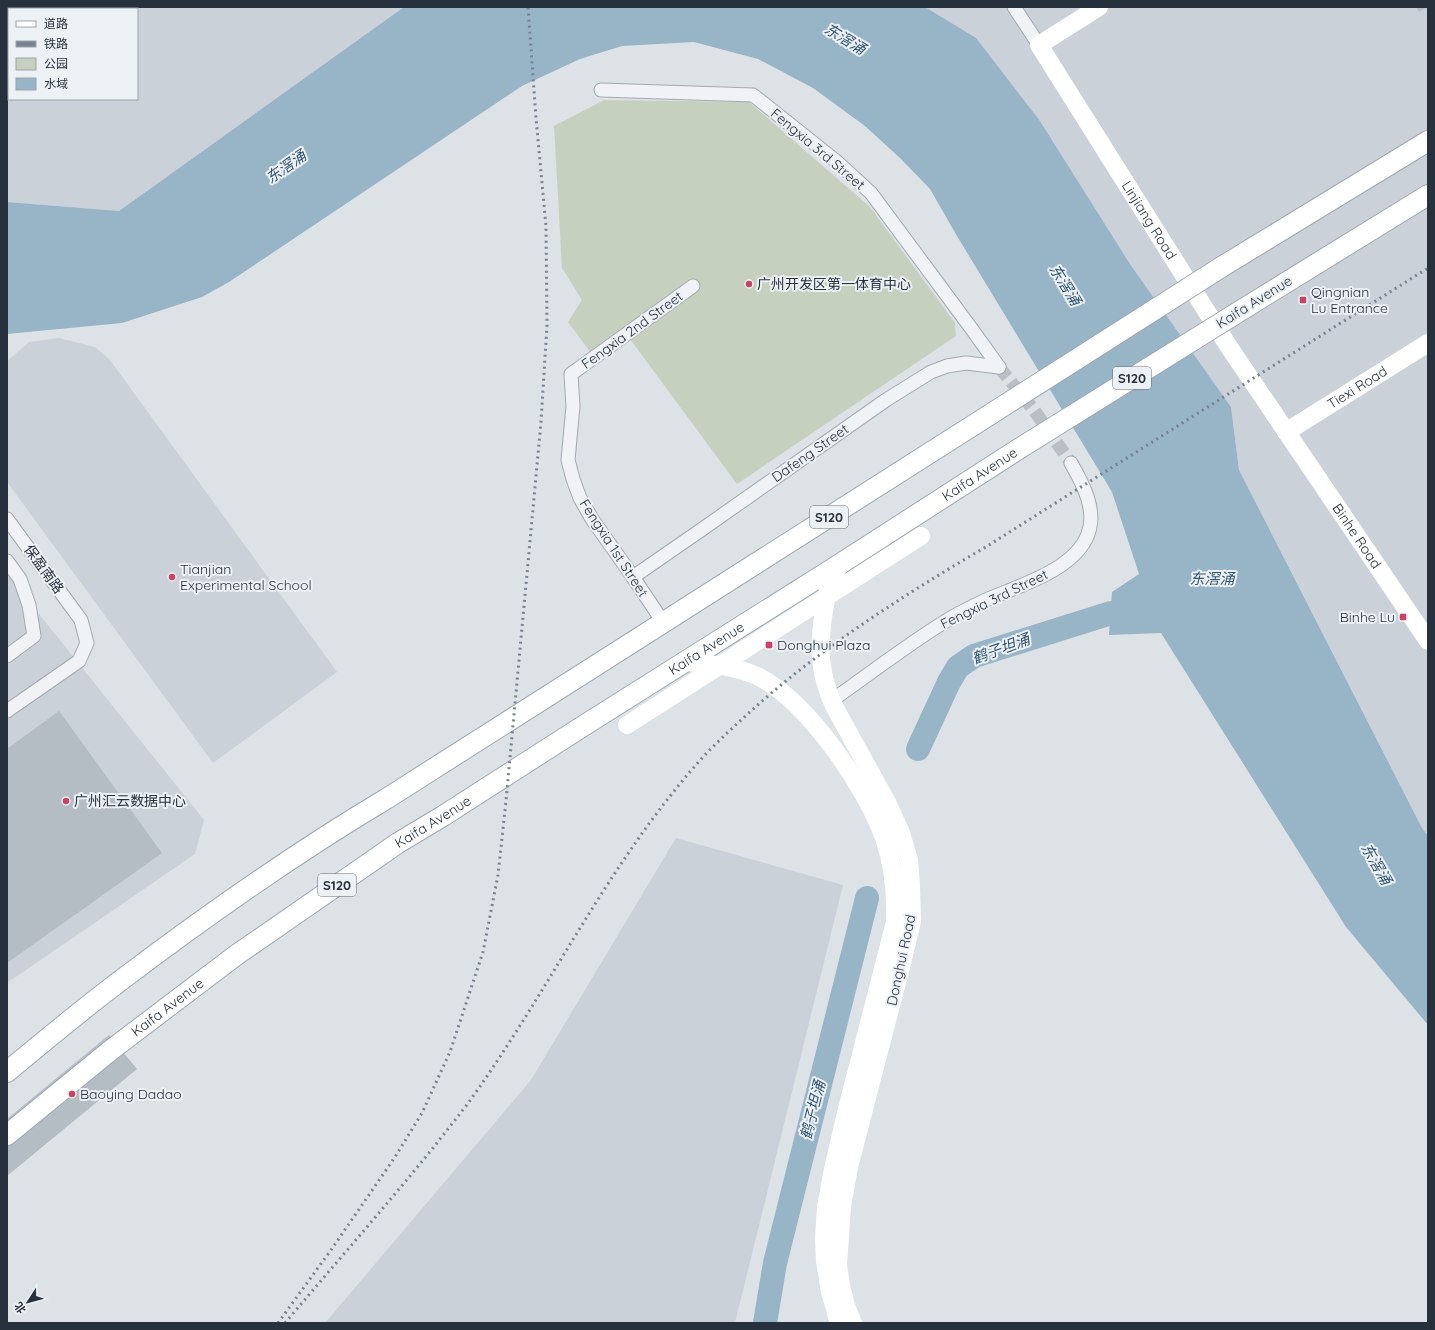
<svg xmlns="http://www.w3.org/2000/svg" width="1435" height="1330" viewBox="0 0 1435 1330" font-family="Quicksand,'Noto Sans SC',sans-serif">
  <rect width="100%" height="100%" fill="#dde2e7"/>
  <g fill="#cbd1d9" fill-rule="evenodd">
    <path d="M 7,7 L 404,7 L 119,211 L 7,202 ZM 9,9 L 137,9 L 137,99 L 9,99 Z"/>
    <polygon points="925,7 1428,7 1428,836 1422,828 1239,470 1231,407 1130,264 1040,121"/>
    <polygon points="59,338 95,347 110,360 337,672 213,763 7,482 7,361 29,342"/>
    <polygon points="7,574 204,820 195,854 7,983"/>
    <polygon points="676,838 843,885 735,1323 325,1323 531,1080"/>
  </g>
  <polygon fill="#c5d1be" points="604,100 749,102 870,207 955,323 956,336 737,484 630,339 597,361 568,322 582,300 562,268 554,126"/>
  <polygon fill="#98b4c7" points="404,7 925,7 976,38 1040,121 1130,264 1231,407 1239,470 1422,828 1428,836 1428,1025 1346,927 1161,633 1109,635 1112,592 1139,574 1112,492 957,236 930,189 900,158 865,126 813,88 758,59 694,42 622,46 580,59 522,86 229,282 202,297 122,323 7,334 7,202 119,211"/>
  <g fill="none" stroke-linecap="round" stroke-linejoin="round">
    <g stroke="#98b4c7" stroke-width="24">
      <polyline points="918,749 949,682 958,667 974,656 1111,613"/>
      <polyline points="765,1323 775,1263 867,898"/>
    </g>
  </g>
  <g fill="#b4bcc4">
    <polygon points="1416,7 1427,7 1419,12"/>
    <polygon points="59,711 162,853 7,963 7,749"/>
    <polygon points="109,1035 137,1069 7,1176 7,1119"/>
  </g>
  <g fill="none" stroke-linecap="round" stroke-linejoin="round">
    <polyline stroke="#b9bfc5" stroke-width="13" stroke-dasharray="13 6" stroke-linecap="butt" points="999,367 1034,410 1071,463"/>
    <defs>
      <g id="street">
        <polyline points="1014,7 1039,45"/>
        <polyline points="601,90 753,95 836,161 871,193 971,328 999,367"/>
        <polyline points="7,519 81,620 87,643 79,661 7,711"/>
        <polyline points="7,561 20,579 29,605 34,636 7,656"/>
        <polyline points="633,577 701,530 886,400 931,372 947,366 966,363 999,367"/>
        <polyline points="663,622 633,577 592,519 580,498 573,479 568,460 573,406 571,374 693,286"/>
        <path d="M 831,701 C 868,675 903,648 941,624 C 955,615 971,607 986,600 C 1018,586 1075,570 1088,534 C 1097,510 1083,484 1071,463"/>
      </g>
      <g id="primary">
        <polyline points="1223,266 1428,141"/>
        <polyline points="1248,306 1428,195"/>
        <path d="M 7,1072 C 43,1042 79,1012 116,984 C 203,918 292,855 386,799 L 994,412"/>
        <path id="s3" d="M 7,1135 L 111,1050 L 235,956 L 398,843 L 443,816 L 580,728 L 840,564 L 1017,450"/>
      </g>
    </defs>
    <use href="#street" stroke="#a3a9b1" stroke-width="15"/>
    <use href="#primary" stroke="#9ca7b3" stroke-width="22"/>
    <use href="#street" stroke="#f0f2f5" stroke-width="13"/>
    <g stroke="#fff" stroke-width="18">
      <path id="s1" d="M 1099,7 L 1039,45 L 1229,347 L 1428,641"/>
      <path id="s2" d="M 1286,432 L 1428,343"/>
      <path d="M 840,564 C 837,570 834,575 831,581 C 827,590 826,601 824,611 C 818,647 819,675 835,708 L 887,802 L 901,833 L 909,860 L 911,887 L 912,921 L 902,963 L 849,1167 L 842,1207 L 838,1265 L 841,1286 L 846,1306 L 853,1323"/>
      <path d="M 686,662 C 711,664 736,666 759,677 C 808,702 866,787 884,838 C 893,864 896,894 895,922 L 847,1109 L 833,1169 L 826,1207 L 824,1238 L 825,1261 L 830,1292 L 839,1323"/>
      <polyline points="627,725 921,536"/>
    </g>
    <use href="#primary" stroke="#fff" stroke-width="20"/>
    <g stroke="#778390" stroke-width="3" stroke-dasharray="2 4" stroke-linecap="butt">
      <polyline points="278,1323 331,1250 395,1157 422,1113 450,1052 483,952 498,875 506,801 541,422 547,325 546,226 536,118 528,7"/>
      <path d="M 285,1323 C 334,1265 385,1207 433,1148 C 444,1134 455,1120 466,1106 C 549,992 608,862 703,757 C 721,738 741,720 761,702 C 831,641 909,592 989,545 L 1428,268"/>
    </g>
    <defs>
      <g id="primary-bridge">
        <polyline points="994,412 1223,266"/>
        <polyline points="1017,450 1248,306"/>
      </g>
    </defs>
    <use href="#primary-bridge" stroke="#9ca7b3" stroke-width="22" stroke-linecap="butt"/>
    <use href="#primary-bridge" stroke="#fff" stroke-width="20"/>
  </g>
  <g fill="#cd4164" stroke="#ecf1f5" stroke-width="1.5">
    <circle cx="749" cy="284" r="4"/>
    <rect x="1299" y="296" width="8" height="8" rx="2"/>
    <circle cx="172" cy="577" r="4"/>
    <rect x="1399" y="613" width="8" height="8" rx="2"/>
    <rect x="765" y="641" width="8" height="8" rx="2"/>
    <circle cx="66" cy="801" r="4"/>
    <circle cx="72" cy="1094" r="4"/>
  </g>
  <g text-anchor="middle" stroke-width="4" stroke-linejoin="round" paint-order="stroke">
    <g fill="#ecf1f5" stroke="#626b74" stroke-width="1">
      <rect x="1113" y="367" width="38" height="22" rx="3"/>
      <rect x="810" y="506" width="38" height="22" rx="3"/>
      <rect x="318" y="874" width="38" height="22" rx="3"/>
    </g>
    <g font-size="13" font-weight="bold" fill="#27313d">
      <text x="1132" y="383">S120</text>
      <text x="829" y="522">S120</text>
      <text x="337" y="890">S120</text>
    </g>
    <g font-size="14" fill="#27313d" stroke="#ecf1f5">
      <text transform="translate(818 149) rotate(40)" y="5">Fengxia 3rd Street</text>
      <text dy="5" stroke="none"><textPath href="#s1" startOffset="278">Linjiang Road</textPath></text>
      <text transform="translate(1254 302) rotate(-32)" y="5">Kaifa Avenue</text>
      <text transform="translate(632 330) rotate(-36)" y="5">Fengxia 2nd Street</text>
      <text dy="5" stroke="none"><textPath href="#s2" startOffset="84">Tiexi Road</textPath></text>
      <text transform="translate(810 453) rotate(-35)" y="5">Dafeng Street</text>
      <text dy="5" stroke="none"><textPath href="#s3" startOffset="1177">Kaifa Avenue</textPath></text>
      <text dy="5" stroke="none"><textPath href="#s1" startOffset="656">Binhe Road</textPath></text>
      <text transform="translate(614 548) rotate(57)" y="5">Fengxia 1st Street</text>
      <text transform="translate(44 569) rotate(54)" y="5">保盈南路</text>
      <text transform="translate(994 599) rotate(-26)" y="5">Fengxia 3rd Street</text>
      <text dy="5" stroke="none"><textPath href="#s3" startOffset="853">Kaifa Avenue</textPath></text>
      <text dy="5" stroke="none"><textPath href="#s3" startOffset="529">Kaifa Avenue</textPath></text>
      <text transform="translate(901 960) rotate(-78)" y="5">Donghui Road</text>
      <text dy="5" stroke="none"><textPath href="#s3" startOffset="205">Kaifa Avenue</textPath></text>
    </g>
    <g font-size="14" fill="#27313d" stroke="#ecf1f5" text-anchor="start">
      <text x="757" y="289">广州开发区第一体育中心</text>
      <text x="1311" y="297">Qingnian<tspan x="1311" dy="16">Lu Entrance</tspan></text>
      <text x="180" y="574">Tianjian<tspan x="180" dy="16">Experimental School</tspan></text>
      <text x="1395" y="622" text-anchor="end">Binhe Lu</text>
      <text x="777" y="650">Donghui Plaza</text>
      <text x="74" y="806">广州汇云数据中心</text>
      <text x="80" y="1099">Baoying Dadao</text>
    </g>
    <g font-size="15" font-style="italic" fill="#315471" stroke="#ecf1f5">
      <text transform="translate(845 39) rotate(31)" y="5">东滘涌</text>
      <text transform="translate(286 167) rotate(-35)" y="5">东滘涌</text>
      <text transform="translate(1065 285) rotate(58)" y="5">东滘涌</text>
      <text x="1212" y="584">东滘涌</text>
      <text transform="translate(1001 649) rotate(-20)" y="5">鹤子坦涌</text>
      <text transform="translate(1376 864) rotate(60)" y="5">东滘涌</text>
      <text transform="translate(813 1110) rotate(-76)" y="5">鹤子坦涌</text>
    </g>
  </g>
  <rect width="1435" height="1330" fill="none" stroke="#27313d" stroke-width="16"/>
  <rect x="8" y="8" width="130" height="92" fill="#ecf1f5" stroke="#9da4ab"/>
  <rect x="16" y="21" width="20" height="6" fill="#ffffff" stroke="#9da4ab"/>
  <text x="44" y="28" font-size="12" fill="#27313d">道路</text>
  <rect x="16" y="41" width="20" height="6" fill="#778390" stroke="#9da4ab"/>
  <text x="44" y="48" font-size="12" fill="#27313d">铁路</text>
  <rect x="16" y="58" width="20" height="12" fill="#c5d1be" stroke="#9da4ab"/>
  <text x="44" y="68" font-size="12" fill="#27313d">公园</text>
  <rect x="16" y="78" width="20" height="12" fill="#98b4c7" stroke="#9da4ab"/>
  <text x="44" y="88" font-size="12" fill="#27313d">水域</text>
  <g transform="translate(28 1302) rotate(234)" stroke="#ecf1f5" stroke-width="3" paint-order="stroke">
  <path d="M0-3L7 15L0 10L-7 15Z" fill="#27313d"/>
  <text y="-6" font-size="11" font-weight="bold" text-anchor="middle" fill="#27313d">北</text>
  </g>
</svg>
